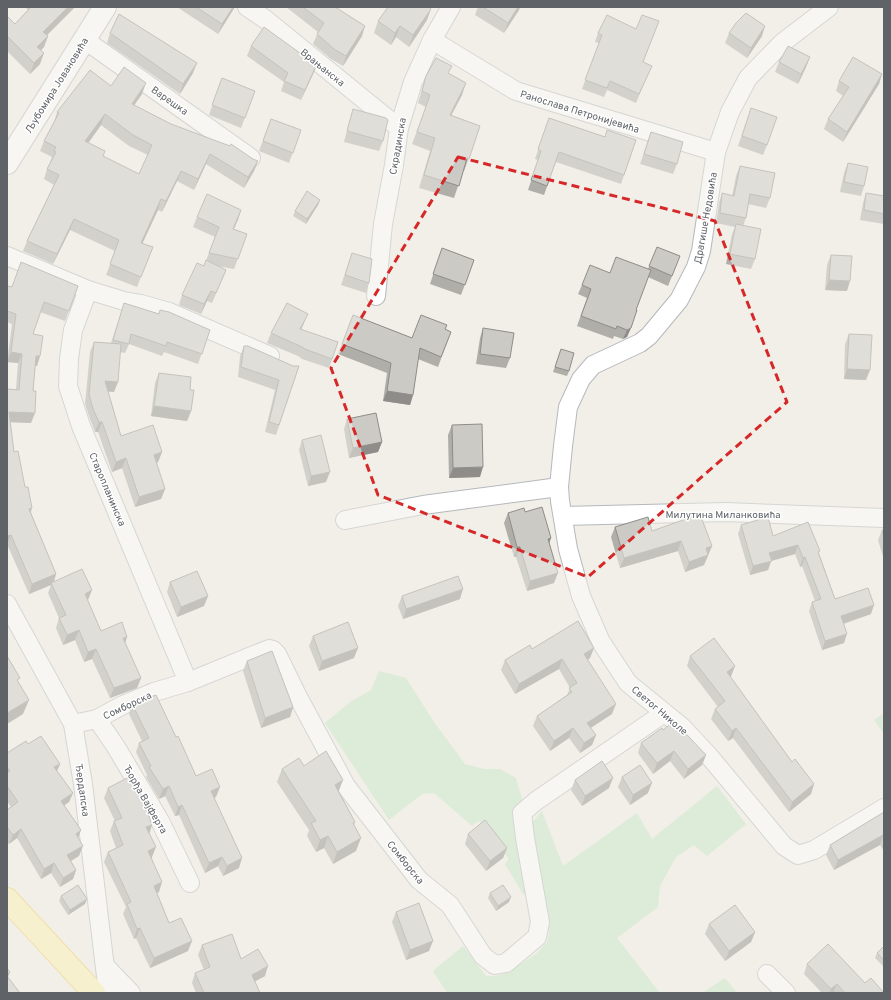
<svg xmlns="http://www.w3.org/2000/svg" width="891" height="1000" viewBox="0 0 891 1000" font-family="Overpass,sans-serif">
  <rect width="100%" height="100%" fill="#f1efe8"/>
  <g fill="#c5e8c5">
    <polygon points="379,671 406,678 434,722 465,764 484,769 500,769 516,778 523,802 528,897 523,894 505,864 509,859 479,821 472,826 434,793 422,794 389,820 325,723 350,702 371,690"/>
    <polygon points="884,713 884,734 874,720"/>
    <polygon points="717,786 746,824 707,856 694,845 676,857 660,886 658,907 617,938 660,993 447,993 433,971 463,946 486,976 495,976 507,973 536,954 547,942 549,933 530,825 542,811 563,866 637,813 652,839"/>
    <polygon points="725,978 737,993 702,993"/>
  </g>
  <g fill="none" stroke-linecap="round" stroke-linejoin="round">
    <defs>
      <g id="street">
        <polyline points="247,7 265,19 399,128"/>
        <polyline points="829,7 782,43 748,78 730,112 716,152 701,251 696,267 679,300 649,336 640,343 593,365 581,379 568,407 563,446 559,487 560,501 568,549 581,596 601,642 628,683 682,727 709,756 784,846 798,855 814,850 884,808"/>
        <polyline points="85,40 251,158"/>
        <polyline points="432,40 516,91 716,152"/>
        <polyline points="7,256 88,290 124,301 141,304 169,312 270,356"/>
        <polyline points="88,290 73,330 69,359 68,386 81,426 188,682"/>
        <polyline points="376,296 383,224 394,165 399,128 413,82 432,40 451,7"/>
        <polyline points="563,516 725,512 884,518"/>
        <polyline points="345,520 423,505 559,487"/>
        <polyline points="7,604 73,724 83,784 108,993"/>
        <polyline points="97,719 116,747 160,821 190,883"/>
        <polyline points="73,724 97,719 123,705 154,692 188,682 269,649 273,650 277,654 297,695 346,786 419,880 450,905 483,956 495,965 506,963 537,937 540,922 525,838 522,813 536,801 664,713"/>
        <polyline points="106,967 131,993"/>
        <polyline points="767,974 786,993"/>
      </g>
      <polyline id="secondary" points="7,163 105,7"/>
      <polyline id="primary" points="7,899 94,993"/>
    </defs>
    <use href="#street" stroke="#b5b8bc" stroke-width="20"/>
    <use href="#secondary" stroke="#b6babf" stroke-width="24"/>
    <use href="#primary" stroke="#f2c960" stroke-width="24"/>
    <use href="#street" stroke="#fff" stroke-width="18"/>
    <use href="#secondary" stroke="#fff" stroke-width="22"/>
    <use href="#primary" stroke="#fff2af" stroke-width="22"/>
  </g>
  <g fill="#afaea9" fill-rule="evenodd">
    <polygon points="25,7 75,7 47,35 48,36 44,47 41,50 40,64 30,74 7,51 7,16 15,24 28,10"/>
    <polygon points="177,7 235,7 233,10 218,34"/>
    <polygon points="286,7 335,7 362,36 343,66 331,59 313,44 318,32"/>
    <polygon points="478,7 520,7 519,10 504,33 475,15"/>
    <polygon points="607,15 644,62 648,74 636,103 607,90 604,97 582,89 599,43 595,42 598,33"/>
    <polygon points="427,20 409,47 396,37 391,45 374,33 378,21"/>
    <polygon points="110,33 193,73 180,94 107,43"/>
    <polygon points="729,33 762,36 747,58 725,43"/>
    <polygon points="251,46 304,56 318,62 314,72 301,100 281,91 284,82 247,56"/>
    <polygon points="810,57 806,67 798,84 775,72 779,62"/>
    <polygon points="449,74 462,95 451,115 480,126 464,171 463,171 454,198 419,188 430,151 412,144 426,107 418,103 426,76"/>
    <polygon points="882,74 879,84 843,142 824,129 828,119 843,96 836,91 839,81"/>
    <polygon points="222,78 255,91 241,128 209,115"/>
    <path d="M 111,86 L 142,94 L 134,105 L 171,124 L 258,161 L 254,171 L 244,188 L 206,164 L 194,190 L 177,181 L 162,212 L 158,210 L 142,243 L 153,247 L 137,287 L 106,275 L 115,251 L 70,230 L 53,264 L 23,251 L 27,241 L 54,185 L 44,179 L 47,169 L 51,162 L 50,162 L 52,157 L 40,151 L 44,141 L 54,122 L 57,112 ZM 101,125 L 129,146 L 148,155 L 139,174 L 103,156 L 88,143 Z"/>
    <polygon points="751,108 767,145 763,155 738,146"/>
    <polygon points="353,109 383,141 379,151 344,142 350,119"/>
    <polygon points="549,118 605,137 636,140 621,184 556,162 544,195 528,190 538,160 535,159"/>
    <polygon points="271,119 301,130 289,163 259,151"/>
    <polygon points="651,132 677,164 673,174 640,164"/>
    <polygon points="848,163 864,186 861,196 840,192 844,173"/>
    <polygon points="740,166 770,198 766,208 748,204 746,218 743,226 755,259 751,269 726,264 732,234 735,227 716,223 719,203 722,193 732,196 736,176"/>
    <polygon points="866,193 884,196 884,224 860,220 863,203"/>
    <polygon points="320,200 318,205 306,224 293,216 295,211"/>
    <polygon points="241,210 234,229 247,234 234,269 217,266 226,270 222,280 212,303 207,301 201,314 179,305 182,295 204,266 215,237 193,227 197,217"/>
    <polygon points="657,247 676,266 668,286 648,277 636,310 637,310 627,337 623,339 614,336 613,339 577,326 587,298 578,294 582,285 610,273 648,269"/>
    <polygon points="442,248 474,260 461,295 430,284"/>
    <polygon points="352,253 369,283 366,293 341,285"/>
    <polygon points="831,255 847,291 825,290 827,265"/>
    <polygon points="7,286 12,287 78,286 65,321 40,312 33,334 40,356 37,366 35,366 31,423 10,422 14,452 25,487 31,513 56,574 54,582 88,601 101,631 125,643 141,678 137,688 110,698 92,659 84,662 75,640 63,645 56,628 59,618 48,593 51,585 29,594 7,544 7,389 16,389 18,363 7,362 12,324 7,322"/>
    <polygon points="124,303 210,330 198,364 164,352 162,356 129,344 125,353 120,352 114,392 108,391 121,436 162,452 158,462 156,463 165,489 161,499 135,507 122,468 112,472 98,432 95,432 90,419 85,404 90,352 94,342 111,343"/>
    <polygon points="353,315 412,338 445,329 451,332 438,367 418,359 413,395 410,405 383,401 387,373 338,354"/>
    <polygon points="304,323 301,330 338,342 329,368 302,359 298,356 267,343 271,333"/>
    <polygon points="483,328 510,358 506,368 476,364 480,338"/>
    <polygon points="849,334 866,380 844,379 845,344"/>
    <polygon points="244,346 293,366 299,366 276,435 265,432 275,390 238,377 240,356"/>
    <polygon points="561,349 569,371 567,376 553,372"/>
    <polygon points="159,373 190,390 191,411 187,421 151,416 155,383"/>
    <polygon points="347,419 382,442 378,452 349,458 344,429"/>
    <polygon points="452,425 480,477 449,478 448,435"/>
    <polygon points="302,440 326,482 308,486 299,450"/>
    <polygon points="525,512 551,538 549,544 554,583 527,591 516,557 514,557 504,523 508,513"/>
    <polygon points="741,525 773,536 819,553 835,599 871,614 844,624 844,643 822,650 809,611 812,602 815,601 802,566 800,567 795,554 771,561 768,570 750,575 738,534"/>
    <polygon points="615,527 652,531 712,546 704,565 685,572 678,551 620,568 611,537"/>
    <polygon points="882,530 884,530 884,560 878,540"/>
    <polygon points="170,582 208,596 204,606 177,617 167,592"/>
    <polygon points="402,596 460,599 403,619 398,606"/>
    <polygon points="313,636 354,658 319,671 309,646"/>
    <polygon points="532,649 590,658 588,660 612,714 590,728 596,735 592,745 580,753 569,738 550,751 533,726 537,716 567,695 570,688 559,669 515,694 501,670 505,660"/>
    <polygon points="690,656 735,666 731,676 730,677 792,762 814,784 811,794 789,812 733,738 728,741 711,719 715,709 718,707 687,666"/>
    <polygon points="247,661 293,707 290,717 261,728 243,671"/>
    <polygon points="132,704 176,737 196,776 216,797 214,798 239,868 223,876 218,866 205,873 179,815 175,816 165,796 159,799 146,777 147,775 136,752 139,743 142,741 129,714"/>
    <polygon points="663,730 706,755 702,765 684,779 670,761 653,774 638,753 641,743"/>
    <polygon points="28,744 60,764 57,771 73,793 69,802 64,805 81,830 78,838 79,856 71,861 76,870 73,879 60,887 51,873 41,879 17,838 9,844 7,842 7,810 11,807 7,801 7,753"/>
    <polygon points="304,766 339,791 355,822 354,825 356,851 333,864 324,848 316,852 307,836 309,830 277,782 282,769"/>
    <polygon points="622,777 648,793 630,805 618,787"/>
    <polygon points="575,780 609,788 582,806 571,790"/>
    <polygon points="108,788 144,799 143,800 149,834 152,857 152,858 159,892 157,893 169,923 188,951 150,968 136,938 134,939 123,914 126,907 104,862 108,852 116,848 110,831 114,821 115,821 104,798"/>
    <polygon points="884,812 884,851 880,845 834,870 826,855 830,845"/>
    <polygon points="468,834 507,848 503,858 486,871 465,844"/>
    <polygon points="490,893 509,902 496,911 488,898"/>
    <polygon points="61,896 85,904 68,915 59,901"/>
    <polygon points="396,912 429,951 406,960 392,922"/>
    <polygon points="709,924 755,932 751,942 725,961 705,934"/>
    <polygon points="202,945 241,959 265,976 254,982 260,993 196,993 192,983 195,973 204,970 198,955"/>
    <polygon points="884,946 884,967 875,958 877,953"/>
    <polygon points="807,964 865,983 884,993 822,993 804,974"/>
  </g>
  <g fill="#8f8d8a">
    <polygon points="68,7 75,7 39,43 43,32"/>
    <polygon points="233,7 235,7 233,10 218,34 222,24"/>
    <polygon points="518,7 520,7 519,10 504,33 508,23"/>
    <polygon points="431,9 427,20 409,47 413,35"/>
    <polygon points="365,26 362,36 343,66 346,56"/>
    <polygon points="400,26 396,37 391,45 395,33"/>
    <polygon points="765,26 762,36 747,58 751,48"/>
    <polygon points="48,36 44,47 33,58 37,47"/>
    <polygon points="44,53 40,64 30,74 34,63"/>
    <polygon points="810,57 806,67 798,84 801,74"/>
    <polygon points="318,62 314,72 301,100 305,90"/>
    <polygon points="197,63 193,73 180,94 183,84"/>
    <polygon points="882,74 879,84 843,142 847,132"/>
    <polygon points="146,83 142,94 128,114 132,104"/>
    <polygon points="466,83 462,95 445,127 450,115"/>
    <polygon points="105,114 101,125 82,152 85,141"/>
    <polygon points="210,154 206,164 194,190 198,179"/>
    <polygon points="258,161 254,171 244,188 248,177"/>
    <polygon points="181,171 177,181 162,212 166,201"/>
    <polygon points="161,199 158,210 138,253 141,243"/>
    <polygon points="320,200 318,205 306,224 307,219"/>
    <polygon points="241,210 238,220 229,239 233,229"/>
    <polygon points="74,219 70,230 53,264 57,254"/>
    <polygon points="829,280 850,281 847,291 825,290"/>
    <polygon points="211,291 207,301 201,314 204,304"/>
    <polygon points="308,314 304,323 296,339 300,329"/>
    <polygon points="631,328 627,337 623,339 627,330"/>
    <polygon points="11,352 22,354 18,363 7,362"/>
    <polygon points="36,356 40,356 37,366 32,365"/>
    <polygon points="847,369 870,370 866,380 844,379"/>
    <polygon points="105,381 118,382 114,392 101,391"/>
    <polygon points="387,391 413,395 410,405 383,401"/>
    <polygon points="154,406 191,411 187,421 151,416"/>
    <polygon points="9,412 35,413 31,423 7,422"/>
    <polygon points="99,422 102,422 98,432 95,432"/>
    <polygon points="382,442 378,452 349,458 353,448"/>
    <polygon points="162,452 158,462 150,465 154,455"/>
    <polygon points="126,458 122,468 112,472 116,462"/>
    <polygon points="483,467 480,477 449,478 453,468"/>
    <polygon points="330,472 326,482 308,486 311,476"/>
    <polygon points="165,489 161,499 135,507 139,497"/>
    <polygon points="32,508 29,518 29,509"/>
    <polygon points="11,535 7,544 7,536"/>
    <polygon points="551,538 547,548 548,539"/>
    <polygon points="681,541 678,551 620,568 624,558"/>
    <polygon points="798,545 795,554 771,561 768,570 750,575 753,566 769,553"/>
    <polygon points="712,546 704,565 685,572 689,562 706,548"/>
    <polygon points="517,547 520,547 516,557 514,557"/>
    <polygon points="805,557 802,566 800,567 803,558"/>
    <polygon points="558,573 554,583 527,591 530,581"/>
    <polygon points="56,574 53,584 51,583 51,585 29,594 32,584"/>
    <polygon points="463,589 460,599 403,619 406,609"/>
    <polygon points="92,590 88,600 85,594"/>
    <polygon points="208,596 204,606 177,617 181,607"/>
    <polygon points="874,605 871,614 838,625 841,616"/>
    <polygon points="79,630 75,640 63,645 67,635"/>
    <polygon points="847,634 844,643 822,650 825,641"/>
    <polygon points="127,637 124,647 123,638"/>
    <polygon points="358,648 354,658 319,671 322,661"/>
    <polygon points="594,648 590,658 581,664 584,654"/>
    <polygon points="96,649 92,659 84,662 88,652"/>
    <polygon points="562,659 559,669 515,694 519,684"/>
    <polygon points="735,666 731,676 723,682 727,672"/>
    <polygon points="141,678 137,688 110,698 114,688"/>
    <polygon points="29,700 23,714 7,724 7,713"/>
    <polygon points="616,704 612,714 583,733 587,723"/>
    <polygon points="293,707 290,717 261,728 265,718"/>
    <polygon points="573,728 569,738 550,751 554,741"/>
    <polygon points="736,728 733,738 728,741 732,731"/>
    <polygon points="596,735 592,745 580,753 584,743"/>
    <polygon points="674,751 670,761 653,774 657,763"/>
    <polygon points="706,755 702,765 684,779 688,769"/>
    <polygon points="60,764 56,773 54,767"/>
    <polygon points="613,778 609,788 582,806 585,796"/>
    <polygon points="343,780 338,793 335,785"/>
    <polygon points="652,783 648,793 630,805 633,795"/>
    <polygon points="814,784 811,794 789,812 792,802"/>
    <polygon points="169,786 165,796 159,799 163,789"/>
    <polygon points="220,787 216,797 207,801 211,791"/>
    <polygon points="73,793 69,802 58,810 61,801"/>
    <polygon points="182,805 179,815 175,816 178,807"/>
    <polygon points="152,825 149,835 146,827"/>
    <polygon points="21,829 17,838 9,844 13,835"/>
    <polygon points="81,830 77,840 76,834"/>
    <polygon points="883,835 880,845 834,870 838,860"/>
    <polygon points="328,836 324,848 316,852 320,840"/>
    <polygon points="361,838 356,851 333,864 337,852"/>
    <polygon points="83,846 79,856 64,865 67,855"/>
    <polygon points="156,847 152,857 145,861 148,851"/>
    <polygon points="507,848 503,858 486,871 490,861"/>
    <polygon points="222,857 218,866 205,873 209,863"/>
    <polygon points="242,858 239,868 223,876 227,866"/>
    <polygon points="54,863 51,873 41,879 44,869"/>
    <polygon points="76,870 73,879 60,887 63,878"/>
    <polygon points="162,882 159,892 150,896 154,886"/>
    <polygon points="511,897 509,902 496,911 498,906"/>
    <polygon points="87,899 85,904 68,915 70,910"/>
    <polygon points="140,928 136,938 134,939 137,929"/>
    <polygon points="755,932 751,942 725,961 729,951"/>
    <polygon points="192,941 188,951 150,968 154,958"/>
    <polygon points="433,941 429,951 406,960 410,950"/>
    <polygon points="268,966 265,976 248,985 252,975"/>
    <polygon points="10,972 7,980 7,974"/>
    <polygon points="837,984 833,993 830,993 831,989"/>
  </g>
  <g fill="#cccac5" stroke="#8f8d8a" fill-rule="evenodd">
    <polygon points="31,7 68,7 43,32 48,36 37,47 44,53 34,63 7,36 7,16 15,24"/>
    <polygon points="196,7 233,7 222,24"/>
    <polygon points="303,7 335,7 365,26 346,56 334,49 317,34 324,23"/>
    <polygon points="388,7 429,7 431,9 413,35 400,26 395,33 378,21"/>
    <polygon points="483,7 518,7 508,23"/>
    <polygon points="746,13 765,26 751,48 729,33 736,23"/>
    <polygon points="119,14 197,63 183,84 110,33"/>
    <polygon points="607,15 636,29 642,15 659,21 643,62 652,66 639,94 610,81 607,88 585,80 602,35 598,33"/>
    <polygon points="264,27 304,56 306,53 318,62 305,90 284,81 288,73 251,46"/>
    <polygon points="788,46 810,57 801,74 779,62"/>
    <polygon points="853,57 882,74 847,132 828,119 849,87 839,81"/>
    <polygon points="436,58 452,66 448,73 466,83 450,115 480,126 469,159 467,158 459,186 424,175 435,138 417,132 430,95 422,91 426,76"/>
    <path d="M 124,67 L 146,83 L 132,104 L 171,124 L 230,146 L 231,144 L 253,159 L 258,161 L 248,177 L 210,154 L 198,179 L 181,171 L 166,201 L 161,199 L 141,243 L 153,247 L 141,277 L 110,264 L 119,240 L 74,219 L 57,254 L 27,241 L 59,175 L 47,169 L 56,152 L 54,151 L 56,147 L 44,141 L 59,113 L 57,112 L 90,70 L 111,86 ZM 105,114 L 133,135 L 152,145 L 139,174 L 103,156 L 105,151 L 85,141 Z"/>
    <polygon points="222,78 255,91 245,118 212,105"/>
    <polygon points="751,108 777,117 767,145 742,136"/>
    <polygon points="353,109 386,118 388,120 383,141 347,131"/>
    <polygon points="549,118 605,137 607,130 636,140 624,175 559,152 547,186 531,180 541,151 538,149"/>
    <polygon points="271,119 301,130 293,153 263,141"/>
    <polygon points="651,132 683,142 677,164 644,154"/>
    <polygon points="848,163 868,167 864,186 844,182"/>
    <polygon points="740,166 775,173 770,198 750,194 746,218 720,213 722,193 734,196"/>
    <polygon points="307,191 320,200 307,219 295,211"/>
    <polygon points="866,193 884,196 884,214 864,210"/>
    <polygon points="207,194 241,210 233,229 247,234 238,259 209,253 219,227 197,217"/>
    <polygon points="736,224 761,229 755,259 730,254"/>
    <polygon points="657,247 680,256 672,276 649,266"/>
    <polygon points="442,248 474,260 465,285 433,274"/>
    <polygon points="352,253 372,259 369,283 345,275"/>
    <polygon points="831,255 852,256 850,281 829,280"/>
    <polygon points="616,257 651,270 636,310 637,310 631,328 627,330 617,326 616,329 581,316 591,289 582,285 590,265 610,273"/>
    <polygon points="206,260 226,270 216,293 211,291 204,304 182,295 197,263 204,266"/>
    <polygon points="21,262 78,286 69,311 44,302 33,334 43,336 40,356 36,356 33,391 36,391 35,413 9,412 14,452 18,451 25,487 28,487 32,508 29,509 56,574 32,584 11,535 7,536 7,389 19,390 22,354 11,352 16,314 7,311 7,286 12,287"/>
    <polygon points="124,303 159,314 160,310 169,312 210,330 202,354 167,342 166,346 131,334 129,344 113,340"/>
    <polygon points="287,303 308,314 300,329 338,342 332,359 305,349 302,347 271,333"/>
    <polygon points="353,315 412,338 421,315 447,325 445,329 451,332 441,357 420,348 413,395 387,391 391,363 342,344"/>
    <polygon points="483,328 514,333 510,358 480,354"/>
    <polygon points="849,334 872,335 870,370 847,369"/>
    <polygon points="94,342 121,344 118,382 105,381 121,436 153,425 162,452 154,455 165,489 139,497 126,458 116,462 102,422 99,422 93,409 89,394"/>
    <polygon points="244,346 248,346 293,366 299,366 279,425 269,422 279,380 241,367"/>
    <polygon points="561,349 574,353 569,371 555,367"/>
    <polygon points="159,373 191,377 190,390 194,390 191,411 154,406"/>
    <polygon points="376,413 382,442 353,448 347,419"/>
    <polygon points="482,424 483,467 453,468 452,425"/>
    <polygon points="321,435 330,472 311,476 302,440"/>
    <polygon points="542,507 551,538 548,539 558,573 530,581 520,547 517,547 508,513 524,508 525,512"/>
    <polygon points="700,514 712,546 706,548 708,555 689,562 681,541 624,558 615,527 648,517 652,531"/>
    <polygon points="768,517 773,536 808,522 820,551 818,552 835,599 868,588 874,605 841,616 847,634 825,641 812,602 821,599 805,557 803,558 798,545 769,553 772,561 753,566 741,525"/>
    <polygon points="882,530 884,530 884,538"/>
    <polygon points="82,569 92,590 85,594 101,631 122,622 127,637 123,638 141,678 114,688 96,649 88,652 79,630 67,635 59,618 66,615 51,583"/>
    <polygon points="197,571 208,596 181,607 170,582"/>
    <polygon points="458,576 463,589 406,609 402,596"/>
    <polygon points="578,621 594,648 584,654 616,704 587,723 596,735 584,743 573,728 554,741 537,716 572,692 569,688 577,683 562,659 519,684 505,660 530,645 532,649"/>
    <polygon points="348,622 358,648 322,661 313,636"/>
    <polygon points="714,638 735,666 727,672 792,762 795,759 814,784 792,802 736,728 732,731 715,709 725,701 690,656"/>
    <polygon points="272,651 293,707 265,718 247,661"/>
    <polygon points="7,656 20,678 17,680 29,700 7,713"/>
    <polygon points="156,695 176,737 178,736 196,776 212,769 220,787 211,791 242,858 227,866 222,857 209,863 182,805 178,807 169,786 163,789 149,767 151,766 139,743 149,738 132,704"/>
    <polygon points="674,721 706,755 688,769 674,751 657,763 641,743 662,728 663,730"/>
    <polygon points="41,736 60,764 54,767 73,793 61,801 81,830 76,834 83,846 67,855 76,870 63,878 54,863 44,869 21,829 13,835 7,827 7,810 18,802 7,786 7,773 10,771 7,767 7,753 26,741 28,744"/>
    <polygon points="326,751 343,780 335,785 355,822 353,823 361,838 337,852 328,836 320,840 311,823 316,821 282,769 299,758 304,766"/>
    <polygon points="602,761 613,778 585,796 575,780"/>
    <polygon points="640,765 652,783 633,795 622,777"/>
    <polygon points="131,776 144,799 143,799 152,825 146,827 156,847 148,851 162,882 154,886 169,923 181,918 192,941 154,958 140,928 137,929 127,904 131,902 108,852 123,845 114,821 122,818 108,788"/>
    <polygon points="884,812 884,836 883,835 838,860 830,845"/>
    <polygon points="485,820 507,848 490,861 468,834"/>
    <polygon points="78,885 87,899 70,910 61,896"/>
    <polygon points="503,885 511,897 498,906 490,893"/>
    <polygon points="419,903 433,941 410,950 396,912"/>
    <polygon points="735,905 755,932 729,951 709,924"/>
    <polygon points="232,934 241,959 258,949 268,966 252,975 260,993 204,993 195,973 210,967 202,945"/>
    <polygon points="828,944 865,983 871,978 884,993 845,993 837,984 831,989 807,964"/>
    <polygon points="884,946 884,960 877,953"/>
    <polygon points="7,968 10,972 7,974"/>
    <polygon points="7,976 20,993 7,993"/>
  </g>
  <path d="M0 0H891V1000H0ZM 458,157 L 715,221 L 787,402 L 588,577 L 378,495 L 331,368 Z" fill="#f1efe8" fill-opacity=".55" fill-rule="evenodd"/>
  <path fill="none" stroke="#d62828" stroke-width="3" stroke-dasharray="8 5" stroke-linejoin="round" d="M 458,157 L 715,221 L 787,402 L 588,577 L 378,495 L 331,368 Z"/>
  <g text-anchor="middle" stroke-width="3" stroke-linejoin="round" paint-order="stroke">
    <g font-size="10" fill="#5f6368" stroke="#fff">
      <text transform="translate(323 67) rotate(39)" y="4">Врањанска</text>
      <text transform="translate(56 85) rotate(-58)" y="4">Љубомира Јовановића</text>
      <text transform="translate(170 100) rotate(35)" y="4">Варешка</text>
      <text transform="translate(580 111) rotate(17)" y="4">Ранослава Петронијевића</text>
      <text transform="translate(397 146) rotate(-80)" y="4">Скрадинска</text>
      <text transform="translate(705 218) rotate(-80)" y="4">Драгише Недовића</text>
      <text transform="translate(108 489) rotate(67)" y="4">Старопланинска</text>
      <text x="723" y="518">Милутина Миланковића</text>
      <text transform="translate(127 705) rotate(-25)" y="4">Сомборска</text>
      <text transform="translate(660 710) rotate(40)" y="4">Светог Николе</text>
      <text transform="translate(83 790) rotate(82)" y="4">Ђердапска</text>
      <text transform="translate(146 799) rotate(60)" y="4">Ђорђа Вајферта</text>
      <text transform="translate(406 862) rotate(51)" y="4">Сомборска</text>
    </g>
  </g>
  <rect width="891" height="1000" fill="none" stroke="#5f6368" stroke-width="16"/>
</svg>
